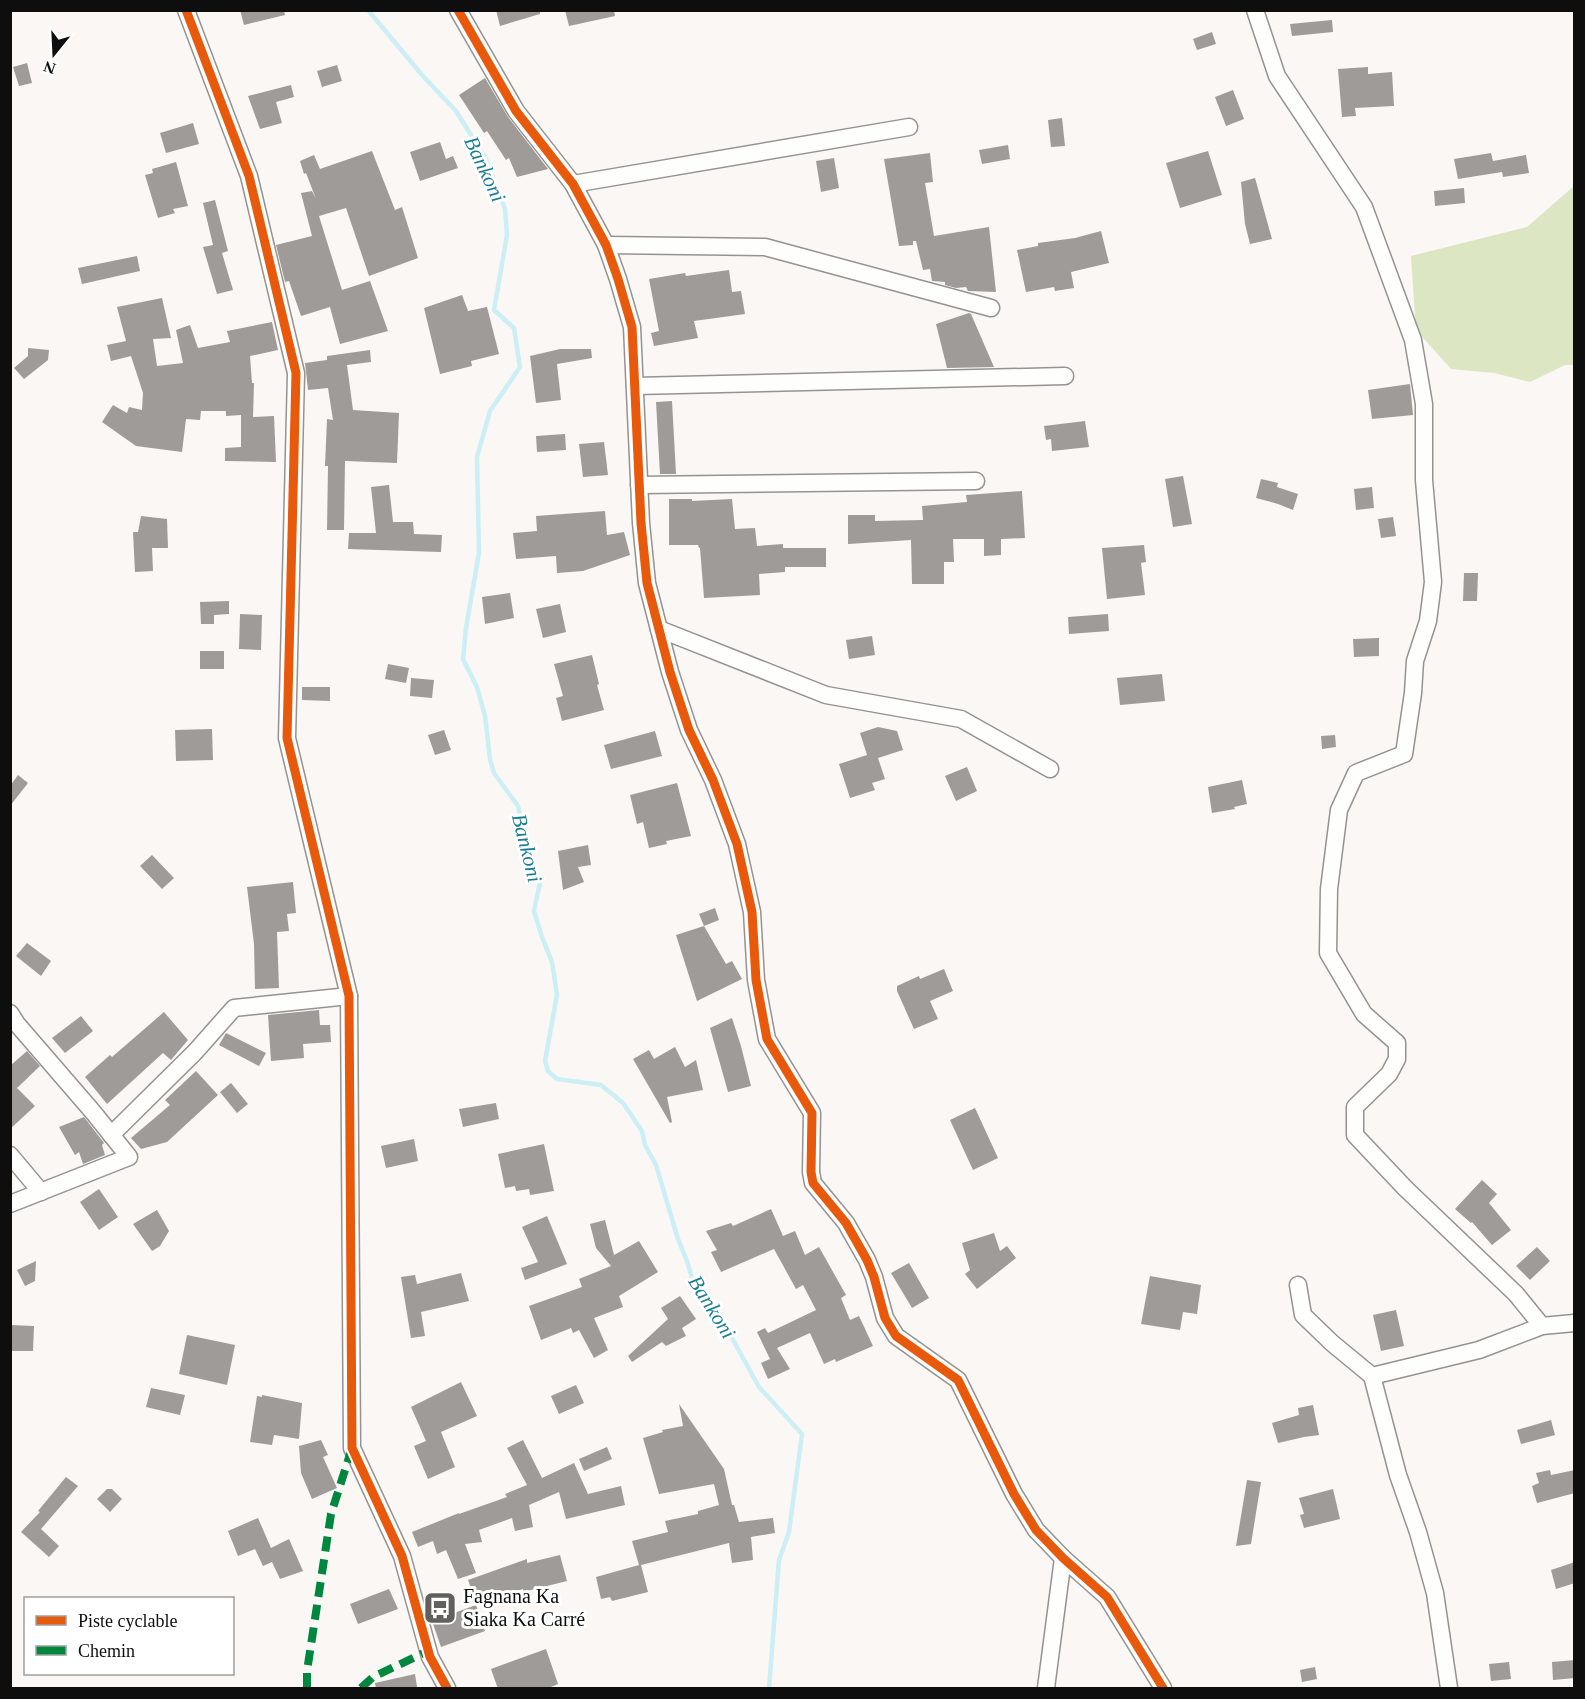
<svg xmlns="http://www.w3.org/2000/svg" width="1585" height="1699" viewBox="0 0 1585 1699" font-family="Georgia,serif">
  <rect width="100%" height="100%" fill="#faf7f4"/>
  <polygon fill="#dde6c3" points="1574,186 1574,365 1565,365 1530,382 1494,373 1451,369 1416,330 1411,256 1527,227"/>
  <g fill="none" stroke-linecap="round" stroke-linejoin="round">
    <polyline stroke="#cbeff4" stroke-width="4.5" points="368,10 422,75 456,111 486,159 505,209 507,235 494,310 514,328 520,367 490,411 477,457 479,553 466,628 463,659 477,687 485,716 490,759 494,773 518,806 530,860 540,883 534,911 542,937 552,962 557,995 545,1061 548,1071 557,1079 601,1085 623,1103 642,1131 645,1145 656,1165 678,1239 687,1261 694,1285 721,1318 759,1387 802,1434 789,1532 779,1560 769,1688"/>
  </g>
  <g fill="#9e9b99">
    <polygon points="240,10 284,10 285,15 244,25"/>
    <polygon points="496,10 540,10 540,14 500,26"/>
    <polygon points="565,10 614,10 615,16 569,26"/>
    <polygon points="1332,20 1333,32 1292,36 1290,24"/>
    <polygon points="1212,32 1216,44 1197,50 1193,39"/>
    <polygon points="27,63 32,83 19,86 13,67"/>
    <polygon points="337,65 342,81 322,87 317,71"/>
    <polygon points="1368,67 1368,74 1392,72 1394,106 1355,108 1356,116 1342,117 1338,69"/>
    <polygon points="485,78 508,117 548,169 517,177 509,158 506,160 487,131 484,133 459,95"/>
    <polygon points="291,85 294,97 276,102 282,123 260,129 248,96"/>
    <polygon points="1233,90 1244,119 1226,126 1215,97"/>
    <polygon points="1062,118 1065,146 1051,147 1048,120"/>
    <polygon points="193,123 199,144 166,153 160,133"/>
    <polygon points="440,142 446,159 453,156 458,168 420,181 410,152"/>
    <polygon points="1008,145 1010,159 982,164 979,150"/>
    <polygon points="372,151 395,210 402,207 418,258 369,276 346,208 319,216 342,290 370,281 388,331 340,344 330,307 301,316 289,281 285,282 276,245 312,236 301,193 312,191 316,199 306,173 304,174 300,161 314,155 320,169"/>
    <polygon points="1208,151 1222,195 1180,208 1166,163"/>
    <polygon points="930,153 933,182 925,183 934,236 989,227 996,292 968,291 966,287 956,288 945,285 945,282 932,281 930,269 923,270 916,241 913,241 913,245 899,246 884,159"/>
    <polygon points="1491,153 1493,161 1526,155 1529,173 1503,177 1502,172 1458,179 1454,159"/>
    <polygon points="834,158 839,188 821,192 816,161"/>
    <polygon points="176,162 188,206 173,209 175,213 158,218 145,175 153,173 152,169"/>
    <polygon points="1255,178 1272,239 1250,244 1245,224 1241,182"/>
    <polygon points="1464,188 1465,203 1435,206 1434,191"/>
    <polygon points="215,200 228,251 222,253 233,290 217,294 203,247 213,245 203,203"/>
    <polygon points="1101,231 1109,263 1071,272 1074,288 1055,291 1054,287 1026,292 1017,250 1038,246 1038,243 1075,238"/>
    <polygon points="137,256 140,271 82,284 78,268"/>
    <polygon points="729,270 732,292 741,291 745,314 694,321 698,338 654,346 651,333 659,331 649,279 685,273 686,276"/>
    <polygon points="462,295 468,311 487,307 499,354 471,361 472,366 440,374 424,308"/>
    <polygon points="162,298 171,338 153,339 157,366 183,363 176,330 190,325 198,348 230,342 227,331 272,322 278,350 250,356 252,383 254,383 253,417 274,416 276,462 225,461 225,448 241,447 241,415 226,416 226,411 201,411 200,420 186,419 182,452 136,446 102,422 113,405 127,413 129,407 142,410 143,393 131,356 111,361 107,345 126,341 117,307"/>
    <polygon points="969,313 971,314 994,367 947,368 936,324"/>
    <polygon points="28,348 49,350 48,360 24,379 14,368 28,356"/>
    <polygon points="560,349 591,349 592,358 557,364 561,400 536,403 530,356"/>
    <polygon points="370,350 371,362 347,365 353,410 399,413 397,463 345,461 344,530 327,530 328,466 325,466 327,419 333,420 328,388 308,390 305,363 327,360 327,356"/>
    <polygon points="1410,384 1413,415 1372,419 1368,390"/>
    <polygon points="672,401 676,474 660,474 656,402"/>
    <polygon points="1085,421 1089,447 1052,451 1051,439 1046,440 1044,426"/>
    <polygon points="565,434 566,450 537,452 536,436"/>
    <polygon points="604,442 608,475 583,477 579,444"/>
    <polygon points="1183,476 1192,524 1173,527 1165,479"/>
    <polygon points="1261,479 1278,483 1277,487 1298,494 1293,510 1278,504 1256,498"/>
    <polygon points="389,485 393,522 413,522 414,534 442,535 441,552 348,549 349,533 376,533 371,487"/>
    <polygon points="1372,487 1374,508 1356,510 1354,489"/>
    <polygon points="1022,491 1025,538 1001,539 1001,555 984,556 984,539 953,539 954,562 944,562 944,584 912,584 911,540 848,544 848,515 875,515 875,521 923,520 922,506 967,502 966,495"/>
    <polygon points="669,499 692,499 692,501 732,499 735,529 755,528 757,546 783,544 783,548 826,548 826,567 785,567 785,572 759,574 760,595 704,598 700,548 699,548 698,545 669,545"/>
    <polygon points="605,511 607,535 624,532 630,555 583,571 557,573 556,556 516,559 513,533 537,531 536,516"/>
    <polygon points="141,516 167,519 168,548 152,548 153,571 135,572 133,532 138,532"/>
    <polygon points="1393,517 1396,536 1381,538 1378,519"/>
    <polygon points="1144,545 1146,562 1141,563 1145,595 1107,599 1102,548"/>
    <polygon points="1464,573 1478,573 1477,601 1463,601"/>
    <polygon points="510,593 514,618 485,624 482,597"/>
    <polygon points="229,601 229,614 214,615 214,624 201,624 200,602"/>
    <polygon points="560,604 566,632 543,638 536,609"/>
    <polygon points="240,614 262,615 261,650 239,649"/>
    <polygon points="1108,614 1109,631 1069,634 1068,617"/>
    <polygon points="872,636 875,655 849,659 846,640"/>
    <polygon points="1379,638 1379,656 1354,657 1353,639"/>
    <rect x="200" y="651" width="24" height="18"/>
    <polygon points="592,655 599,684 597,685 604,710 562,721 556,698 563,696 554,664"/>
    <polygon points="388,664 409,668 406,683 385,679"/>
    <polygon points="1162,674 1165,701 1120,705 1117,678"/>
    <polygon points="411,678 434,680 432,698 410,696"/>
    <polygon points="302,687 330,687 330,701 302,700"/>
    <polygon points="878,727 897,731 903,750 878,758 885,779 872,783 875,790 850,798 839,764 867,755 860,733"/>
    <polygon points="212,729 213,760 176,761 175,730"/>
    <polygon points="444,730 451,750 435,755 428,735"/>
    <polygon points="655,731 662,756 611,769 604,745"/>
    <polygon points="1335,735 1336,747 1322,749 1321,736"/>
    <polygon points="967,767 977,791 956,801 945,776"/>
    <polygon points="18,775 28,783 10,806 10,786"/>
    <polygon points="1242,780 1247,804 1234,807 1235,809 1212,813 1208,787"/>
    <polygon points="677,783 691,836 666,841 667,844 649,848 643,822 637,824 630,795"/>
    <polygon points="588,845 591,865 578,867 584,882 563,890 558,851"/>
    <polygon points="152,855 174,878 162,889 140,866"/>
    <polygon points="293,882 296,913 287,914 289,931 277,932 279,988 255,989 254,944 247,887"/>
    <polygon points="715,908 719,920 704,926 699,914"/>
    <polygon points="704,926 726,964 732,961 742,979 697,1001 676,935"/>
    <polygon points="27,943 51,961 41,976 16,956"/>
    <polygon points="944,969 953,991 930,1001 938,1019 914,1029 897,991 897,986 919,976 920,979"/>
    <polygon points="319,1010 320,1025 330,1025 331,1042 303,1044 304,1058 271,1061 268,1015"/>
    <polygon points="164,1012 188,1040 171,1060 163,1053 107,1104 85,1077 110,1055 112,1057"/>
    <polygon points="81,1016 93,1031 65,1053 52,1038"/>
    <polygon points="732,1018 741,1046 751,1086 728,1092 710,1028"/>
    <polygon points="226,1033 266,1053 259,1066 219,1045"/>
    <polygon points="675,1047 685,1067 696,1060 703,1090 667,1097 672,1122 670,1123 633,1059 649,1050 654,1059"/>
    <polygon points="27,1051 40,1066 17,1088 35,1106 10,1129 10,1066"/>
    <polygon points="196,1071 218,1095 167,1142 141,1149 131,1138 170,1105 165,1100"/>
    <polygon points="231,1083 248,1104 237,1113 220,1092"/>
    <polygon points="496,1103 499,1119 463,1127 459,1109"/>
    <polygon points="975,1108 998,1158 973,1170 950,1120"/>
    <polygon points="84,1117 104,1143 102,1145 105,1155 83,1164 79,1152 75,1155 59,1127"/>
    <polygon points="414,1139 418,1161 386,1168 381,1146"/>
    <polygon points="544,1144 554,1191 530,1195 529,1189 516,1191 515,1186 505,1188 498,1154"/>
    <polygon points="1482,1180 1497,1194 1489,1203 1511,1230 1492,1245 1472,1222 1471,1223 1455,1209"/>
    <polygon points="99,1189 118,1217 99,1230 80,1202"/>
    <polygon points="771,1209 783,1236 795,1231 805,1255 819,1247 846,1295 841,1298 850,1320 859,1316 873,1346 836,1362 835,1359 824,1364 810,1333 777,1348 790,1369 768,1379 761,1363 770,1359 757,1332 765,1328 768,1333 816,1310 803,1285 796,1289 774,1249 721,1272 711,1252 717,1250 706,1231 731,1223 733,1226"/>
    <polygon points="157,1210 169,1231 160,1246 152,1251 133,1224"/>
    <polygon points="547,1216 567,1264 525,1280 521,1268 538,1262 522,1227"/>
    <polygon points="605,1220 614,1255 639,1241 658,1272 619,1296 623,1307 594,1318 608,1350 594,1358 579,1330 573,1333 571,1328 541,1340 529,1306 582,1287 579,1279 611,1266 596,1248 590,1224"/>
    <polygon points="994,1233 1000,1251 1007,1246 1016,1258 977,1289 965,1274 970,1270 962,1243"/>
    <polygon points="1537,1247 1550,1261 1530,1280 1516,1266"/>
    <polygon points="36,1261 35,1281 25,1286 17,1270"/>
    <polygon points="909,1263 929,1298 912,1308 891,1273"/>
    <polygon points="461,1273 469,1301 421,1312 425,1336 411,1338 401,1277 415,1275 417,1284"/>
    <polygon points="1150,1276 1201,1285 1197,1314 1183,1312 1180,1330 1141,1324"/>
    <polygon points="680,1296 696,1319 682,1328 686,1336 666,1346 662,1342 632,1362 628,1356 668,1319 661,1308"/>
    <polygon points="1396,1310 1404,1346 1381,1351 1373,1315"/>
    <polygon points="10,1325 34,1326 33,1351 10,1351"/>
    <polygon points="187,1335 235,1345 227,1385 179,1374"/>
    <polygon points="461,1382 477,1416 441,1432 455,1467 428,1479 414,1446 426,1441 411,1407"/>
    <polygon points="576,1385 584,1403 559,1414 551,1396"/>
    <polygon points="151,1388 185,1395 180,1415 146,1407"/>
    <polygon points="262,1395 302,1403 299,1439 274,1435 272,1445 250,1442 257,1396 262,1397"/>
    <polygon points="679,1404 724,1469 732,1505 734,1505 739,1522 773,1518 775,1533 751,1537 753,1560 732,1563 729,1543 641,1565 648,1592 612,1601 610,1597 601,1599 596,1577 639,1565 632,1541 668,1532 665,1521 698,1514 698,1511 719,1505 714,1484 659,1494 643,1438 663,1432 662,1430 683,1426"/>
    <polygon points="1313,1405 1319,1435 1304,1437 1278,1443 1272,1423 1299,1415 1298,1408"/>
    <polygon points="1551,1420 1555,1435 1521,1444 1517,1430"/>
    <polygon points="321,1440 328,1455 323,1457 337,1488 312,1499 301,1473 299,1446"/>
    <polygon points="523,1440 542,1478 574,1463 588,1494 621,1486 625,1505 566,1519 559,1492 529,1505 533,1527 515,1531 512,1518 479,1530 482,1542 465,1544 476,1573 458,1579 446,1550 437,1554 433,1541 418,1547 412,1532 459,1513 459,1514 507,1497 505,1494 527,1485 507,1448"/>
    <polygon points="607,1447 612,1459 584,1471 579,1459"/>
    <polygon points="1550,1470 1551,1475 1575,1470 1575,1493 1537,1503 1532,1486 1539,1483 1536,1473"/>
    <polygon points="66,1477 78,1486 41,1529 59,1546 49,1557 21,1532 40,1512 38,1511"/>
    <polygon points="1247,1480 1261,1482 1251,1544 1236,1546"/>
    <polygon points="107,1489 112,1489 122,1499 110,1512 97,1499"/>
    <polygon points="1333,1489 1340,1519 1304,1528 1300,1515 1304,1514 1299,1498"/>
    <polygon points="258,1518 271,1548 289,1539 303,1571 280,1579 272,1562 263,1566 255,1549 238,1556 228,1531"/>
    <polygon points="560,1555 567,1581 523,1592 523,1589 477,1604 468,1580 527,1559 527,1563"/>
    <polygon points="1575,1562 1575,1583 1556,1589 1551,1570"/>
    <polygon points="389,1589 398,1609 358,1624 350,1604"/>
    <polygon points="476,1605 485,1631 441,1647 432,1621"/>
    <polygon points="546,1649 558,1684 546,1689 498,1689 491,1669"/>
    <polygon points="1575,1660 1575,1678 1553,1680 1552,1662"/>
    <polygon points="1509,1662 1511,1679 1491,1681 1489,1664"/>
    <polygon points="1315,1667 1317,1679 1302,1682 1300,1670"/>
    <polygon points="415,1674 417,1687 376,1689 375,1683"/>
  </g>
  <g fill="none" stroke-linecap="round" stroke-linejoin="round">
    <defs>
      <g id="minor">
        <polyline points="186,10 249,176 296,373 287,738 349,996 352,1448 402,1556 430,1657 447,1688"/>
        <polyline points="458,10 516,111 573,184 606,245 618,279 632,327 641,523 647,583 670,672 689,730 713,780 737,844 752,912 756,980 767,1039 812,1113 811,1172 813,1183 846,1223 867,1260 874,1277 885,1318 896,1336 958,1380 1014,1494 1036,1530 1063,1558 1107,1597 1163,1688"/>
        <polyline points="1255,10 1277,76 1364,207 1413,340 1424,404 1424,480 1433,582 1428,621 1415,661 1413,693 1404,754 1356,773 1339,810 1329,889 1328,953 1364,1014 1397,1043 1397,1059 1389,1074 1355,1107 1355,1135 1405,1188 1516,1294 1542,1326"/>
        <polyline points="573,184 909,127"/>
        <polyline points="606,245 765,247 991,308"/>
        <polyline points="635,386 1065,376"/>
        <polyline points="639,485 976,481"/>
        <polyline points="659,629 826,695 961,719 1050,769"/>
        <polyline points="10,1013 17,1024 93,1112 129,1157 10,1204"/>
        <polyline points="111,1135 195,1052 234,1008 349,996"/>
        <polyline points="10,1155 41,1192"/>
        <polyline points="1298,1285 1303,1315 1332,1343 1372,1376 1398,1475 1418,1532 1435,1593 1449,1688"/>
        <polyline points="1372,1376 1479,1350 1542,1326 1574,1323"/>
        <polyline points="1046,1688 1063,1558"/>
      </g>
    </defs>
    <use href="#minor" stroke="#949392" stroke-width="19"/>
    <use href="#minor" stroke="#fefefd" stroke-width="16"/>
    <g stroke="#00873e" stroke-width="8" stroke-dasharray="15 8" stroke-linecap="butt">
      <polyline points="307,1688 307,1671 331,1514 352,1448"/>
      <polyline points="361,1688 373,1677 428,1651"/>
    </g>
    <defs>
      <g id="cycleway">
        <polyline points="186,10 249,176 296,373 287,738 349,996 352,1448 402,1556 430,1657 447,1688"/>
        <polyline points="458,10 516,111 573,184 606,245 618,279 632,327 641,523 647,583 670,672 689,730 713,780 737,844 752,912 756,980 767,1039 812,1113 811,1172 813,1183 846,1223 867,1260 874,1277 885,1318 896,1336 958,1380 1014,1494 1036,1530 1063,1558 1107,1597 1163,1688"/>
      </g>
    </defs>
    <use href="#cycleway" stroke="#fff" stroke-width="13"/>
    <use href="#cycleway" stroke="#e8590c" stroke-width="9"/>
  </g>
  <defs>
    <symbol id="bus-square" viewBox="-11 -11 22 22"><rect x="-9" y="-9" width="18" height="18" rx="4" fill="#61605e" stroke="#fff"/><path d="M-5-6H5V4H4V6H2V4H-2V6H-4V4H-5ZM-3.5-4V0h7V-4ZM-3.5 1.2v1.5H-2V1.2ZM2 1.2v1.5H3.5V1.2Z" fill="#fff"/></symbol>
  </defs>
  <g fill-rule="evenodd">
    <use href="#bus-square" x="421" y="1589" width="38" height="38"/>
  </g>
  <g text-anchor="middle" stroke-width="6" stroke-linejoin="round" paint-order="stroke">
    <g font-size="20" fill="#0e0e0e" stroke="#fff" text-anchor="start">
      <text x="463" y="1603">Fagnana Ka<tspan x="463" dy="23">Siaka Ka Carré</tspan></text>
    </g>
    <g font-size="21" font-style="italic" fill="#1b7d94" stroke="#fff">
      <text transform="translate(485 169) rotate(65)" y="7">Bankoni</text>
      <text transform="translate(527 848) rotate(76)" y="7">Bankoni</text>
      <text transform="translate(712 1307) rotate(58)" y="7">Bankoni</text>
    </g>
  </g>
  <rect width="1585" height="1699" fill="none" stroke="#0e0e0e" stroke-width="24"/>
  <rect x="24" y="1597" width="210" height="78" fill="#ffffff" stroke="#9f9f9f" stroke-width="1.5"/>
  <rect x="36" y="1616" width="30" height="9" fill="#e8590c" stroke="#9f9f9f" stroke-width="1.5"/>
  <text x="78" y="1627" font-size="18" fill="#0e0e0e">Piste cyclable</text>
  <rect x="36" y="1646" width="30" height="9" fill="#00873e" stroke="#9f9f9f" stroke-width="1.5"/>
  <text x="78" y="1657" font-size="18" fill="#0e0e0e">Chemin</text>
  <g transform="translate(54 54) rotate(198)" stroke="#ffffff" stroke-width="4.5" paint-order="stroke">
  <path d="M0-4.5L10 22L0 15L-10 22Z" fill="#0e0e0e"/>
  <text y="-9" font-size="16" font-weight="bold" text-anchor="middle" fill="#0e0e0e">N</text>
  </g>
</svg>
